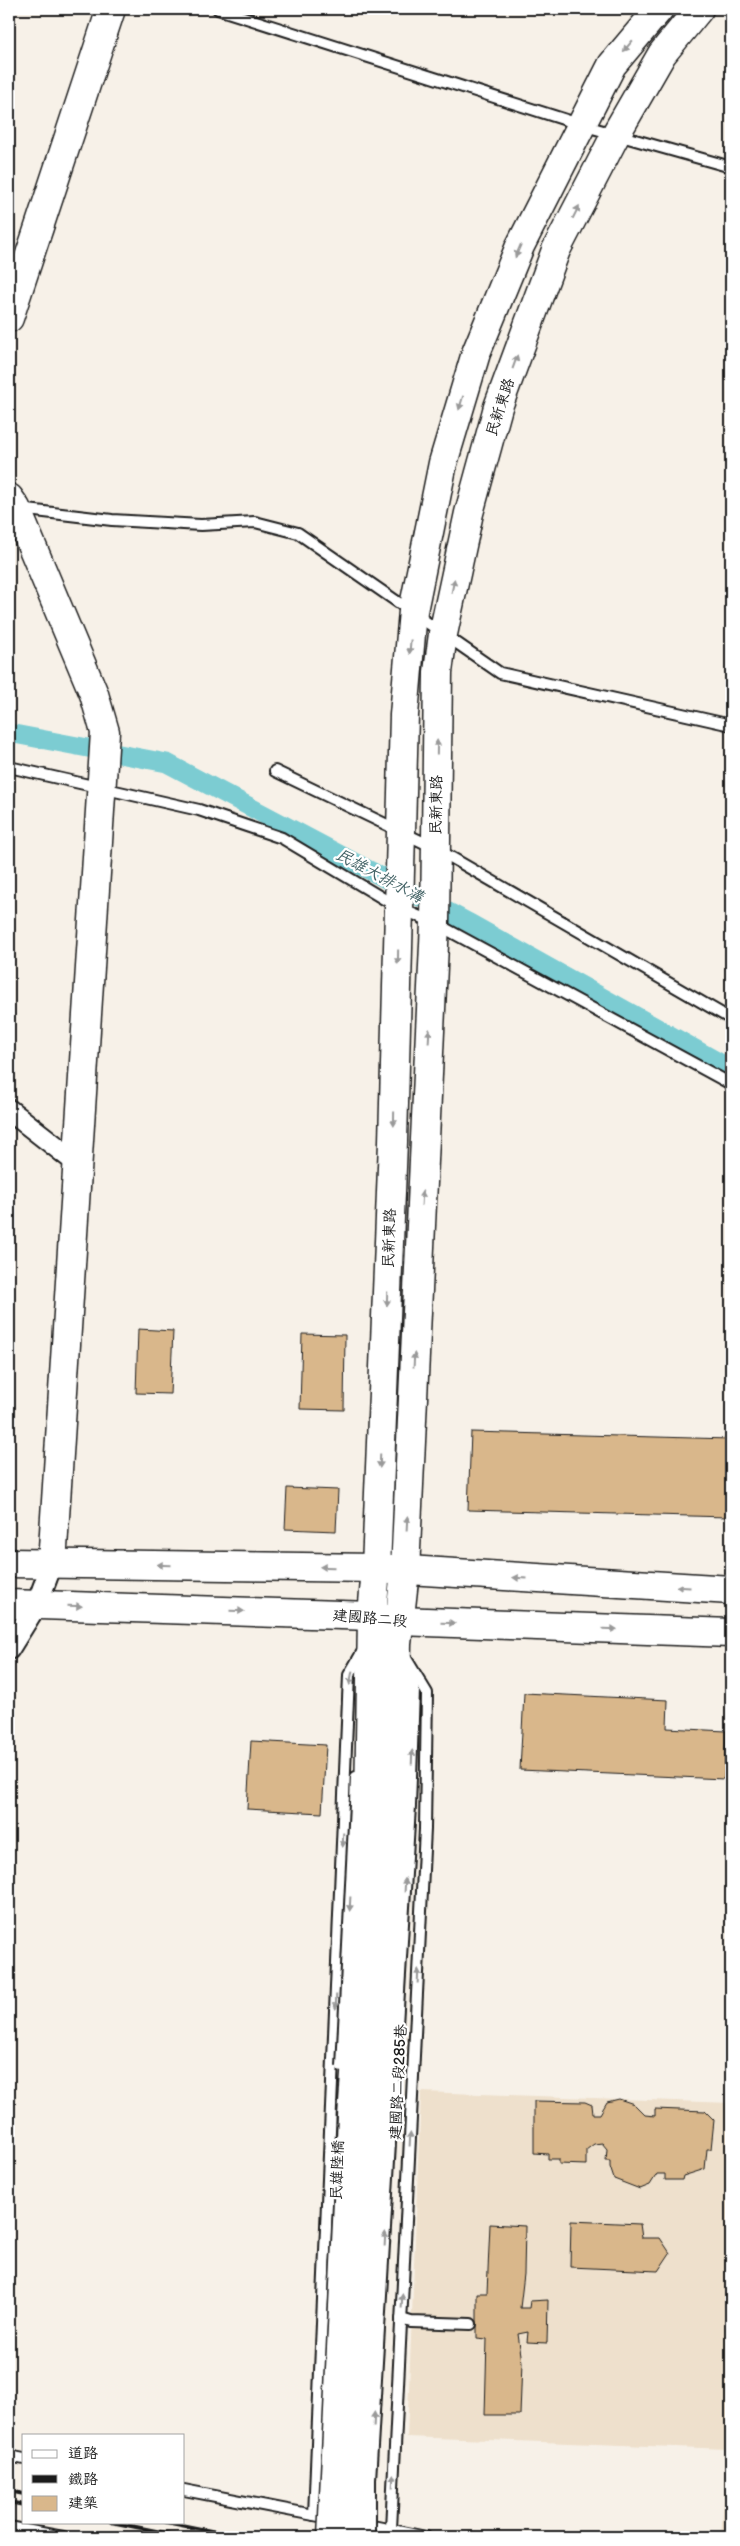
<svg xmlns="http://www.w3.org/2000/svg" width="740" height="2546" viewBox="0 0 740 2546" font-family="'Balsamiq Sans','LXGW WenKai TC',sans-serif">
  <rect width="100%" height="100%" fill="#f7f1e8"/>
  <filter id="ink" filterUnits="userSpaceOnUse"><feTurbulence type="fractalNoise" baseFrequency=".02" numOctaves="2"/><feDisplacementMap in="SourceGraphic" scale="10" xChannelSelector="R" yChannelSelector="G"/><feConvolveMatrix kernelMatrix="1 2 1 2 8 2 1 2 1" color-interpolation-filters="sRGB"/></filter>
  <g filter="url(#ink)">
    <polygon fill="#eee0cc" points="421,2092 731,2103 731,2537 721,2537 728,2449 407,2437"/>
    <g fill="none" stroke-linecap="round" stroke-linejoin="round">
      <polyline stroke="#7bccd2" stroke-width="19" points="9,733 167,763 471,924 731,1069"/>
    </g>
    <g fill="#d9b78b" stroke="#1c1c1c">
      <polygon points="138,1329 173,1331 170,1394 136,1393"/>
      <polygon points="302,1334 345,1335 344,1410 300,1409"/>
      <polygon points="471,1432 730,1439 728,1517 468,1510"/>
      <polygon points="287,1488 338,1490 336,1531 285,1529"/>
      <polygon points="524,1693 668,1700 667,1728 726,1731 724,1779 520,1770"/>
      <polygon points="251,1741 326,1745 322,1813 247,1809"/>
      <polygon points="619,2099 634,2104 645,2115 655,2116 655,2109 705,2111 714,2120 711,2149 707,2149 705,2169 683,2176 682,2180 665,2180 665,2174 657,2174 650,2185 640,2189 614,2179 610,2167 610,2161 606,2161 607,2149 602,2143 594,2144 586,2150 586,2165 559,2164 559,2159 548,2159 548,2154 534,2153 534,2101 585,2102 592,2105 593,2114 600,2114 607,2102"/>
      <polygon points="571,2221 640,2224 642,2238 660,2238 670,2253 658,2271 570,2267"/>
      <polygon points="490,2224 525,2226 524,2274 520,2308 529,2308 530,2301 548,2300 547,2343 527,2342 528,2332 518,2334 522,2362 520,2415 485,2415 487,2339 477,2338 477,2293 487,2293"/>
    </g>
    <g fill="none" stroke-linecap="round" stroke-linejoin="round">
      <defs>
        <g id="lane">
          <polyline points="218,9 582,125 731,167"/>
          <polyline points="19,509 112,520 201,525 255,522 298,533 500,673 731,725"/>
          <polyline points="9,767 199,810 282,838 399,908 435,923 731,1084"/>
          <polyline points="275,771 435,848 731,1019"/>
          <polyline points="405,1667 414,1690 410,1806"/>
          <polyline points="355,1803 356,1777"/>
          <polyline points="401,2319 411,2322 471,2324"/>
          <polyline points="9,2456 24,2459"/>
          <polyline points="184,2490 319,2516"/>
          <polyline points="314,2515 349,1675 364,1649"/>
          <polyline points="363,2524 426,2537"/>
          <polyline points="9,2527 63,2537"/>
          <polyline points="391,2529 425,1829 427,1693 404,1655"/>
        </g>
        <g id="street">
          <polyline points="9,1110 77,1163"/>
          <polyline points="9,1649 37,1604 52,1564"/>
        </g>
        <g id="secondary">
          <polyline points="9,318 111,9"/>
          <polyline points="9,498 16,508 94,694 105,732 52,1564"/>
          <polyline points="393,1804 397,1644 405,1571 435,923 438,672 443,634 469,513 498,407 556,250 616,134 662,54 699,9"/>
          <polyline points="369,1805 372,1616 376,1568 393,1142 404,715 413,611 443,463 476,353 520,246 612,65 659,9"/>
        </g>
        <g id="primary">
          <polyline points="9,1563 376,1568 731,1590"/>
          <polyline points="9,1604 372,1616 399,1621 731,1633"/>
        </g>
      </defs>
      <use href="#lane" stroke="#1c1c1c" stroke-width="14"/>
      <use href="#street" stroke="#1c1c1c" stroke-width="24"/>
      <use href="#secondary" stroke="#1c1c1c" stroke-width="31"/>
      <use href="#primary" stroke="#1c1c1c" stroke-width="31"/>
      <use href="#lane" stroke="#fff" stroke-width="10"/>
      <use href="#street" stroke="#fff" stroke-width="20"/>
      <use href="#secondary" stroke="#fff" stroke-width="28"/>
      <use href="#primary" stroke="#fff" stroke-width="28"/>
      <g stroke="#1c1c1c" stroke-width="4">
        <polyline points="9,2491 24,2494"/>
        <polyline points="9,2502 24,2505"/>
        <polyline points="111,2522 186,2537"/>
        <polyline points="166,2522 241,2537"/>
      </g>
      <defs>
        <g id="lane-bridge">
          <polyline points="342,2067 355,1803"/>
          <polyline points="370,2537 370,2480 410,1806"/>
        </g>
        <g id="secondary-bridge">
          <polyline points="332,2537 352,2117 367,1906 369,1805"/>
          <polyline points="355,2537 356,2464 383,2017 393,1804"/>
        </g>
      </defs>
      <use href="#lane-bridge" stroke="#1c1c1c" stroke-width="14" stroke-linecap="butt"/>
      <use href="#secondary-bridge" stroke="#1c1c1c" stroke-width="31" stroke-linecap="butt"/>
      <use href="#lane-bridge" stroke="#fff" stroke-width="10"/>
      <use href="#secondary-bridge" stroke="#fff" stroke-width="28"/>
    </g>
    <defs><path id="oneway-solid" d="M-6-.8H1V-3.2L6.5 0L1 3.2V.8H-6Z" transform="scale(1.25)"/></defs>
    <g fill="#999">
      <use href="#oneway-solid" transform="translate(628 46) rotate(130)"/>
      <use href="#oneway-solid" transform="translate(576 212) rotate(-63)"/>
      <use href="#oneway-solid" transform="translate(518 251) rotate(113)"/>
      <use href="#oneway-solid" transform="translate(515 362) rotate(-70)"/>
      <use href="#oneway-solid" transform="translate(461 403) rotate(107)"/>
      <use href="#oneway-solid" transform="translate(453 586) rotate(-78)"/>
      <use href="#oneway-solid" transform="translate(410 647) rotate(95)"/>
      <use href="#oneway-solid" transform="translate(437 747) rotate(-89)"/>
      <use href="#oneway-solid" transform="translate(398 957) rotate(91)"/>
      <use href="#oneway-solid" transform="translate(429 1036) rotate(-87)"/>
      <use href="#oneway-solid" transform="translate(394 1119) rotate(91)"/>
      <use href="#oneway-solid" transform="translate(422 1198) rotate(-87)"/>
      <use href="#oneway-solid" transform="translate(387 1299) rotate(92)"/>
      <use href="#oneway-solid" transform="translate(414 1360) rotate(-87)"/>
      <use href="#oneway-solid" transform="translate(380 1461) rotate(92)"/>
      <use href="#oneway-solid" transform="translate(407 1523) rotate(-87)"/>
      <use href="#oneway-solid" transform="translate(164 1565) rotate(-179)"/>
      <use href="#oneway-solid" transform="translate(327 1567) rotate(-179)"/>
      <use href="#oneway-solid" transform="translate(520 1578) rotate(-177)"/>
      <use href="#oneway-solid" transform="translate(683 1587) rotate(-177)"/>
      <use href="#oneway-solid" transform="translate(75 1606) rotate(2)"/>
      <use href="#oneway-solid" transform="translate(237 1611) rotate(2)"/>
      <use href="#oneway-solid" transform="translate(448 1623) rotate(2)"/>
      <use href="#oneway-solid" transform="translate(610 1629) rotate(2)"/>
      <use href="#oneway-solid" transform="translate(351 1678) rotate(101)"/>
      <use href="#oneway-solid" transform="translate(412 1757) rotate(-88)"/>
      <use href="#oneway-solid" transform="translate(343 1840) rotate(92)"/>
      <use href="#oneway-solid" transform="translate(405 1885) rotate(-87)"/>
      <use href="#oneway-solid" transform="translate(350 1904) rotate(93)"/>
      <use href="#oneway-solid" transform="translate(418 1976) rotate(-87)"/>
      <use href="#oneway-solid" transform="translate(336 2002) rotate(92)"/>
      <use href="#oneway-solid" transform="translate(410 2139) rotate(-87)"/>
      <use href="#oneway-solid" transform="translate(385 2239) rotate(-87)"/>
      <use href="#oneway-solid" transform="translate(402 2301) rotate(-87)"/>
      <use href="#oneway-solid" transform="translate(374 2419) rotate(-87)"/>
      <use href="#oneway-solid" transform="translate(393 2481) rotate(-87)"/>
    </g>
  </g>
  <g text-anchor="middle" stroke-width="4.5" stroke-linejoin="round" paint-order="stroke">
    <g font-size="15" fill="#1c1c1c" stroke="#fff">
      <text transform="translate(500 407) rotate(-72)" y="5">民新東路</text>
      <text transform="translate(436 805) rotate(-89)" y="5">民新東路</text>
      <text transform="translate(389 1238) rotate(-88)" y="5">民新東路</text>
      <text transform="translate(370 1618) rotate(5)" y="5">建國路二段</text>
      <text transform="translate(398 2082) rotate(-87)" y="5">建國路二段285巷</text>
      <text transform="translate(337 2170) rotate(-88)" y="5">民雄陸橋</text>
    </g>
    <g font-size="16" font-style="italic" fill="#426265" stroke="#fff">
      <text transform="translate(380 875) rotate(28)" y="6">民雄大排水溝</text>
    </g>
  </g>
  <rect width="740" height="2546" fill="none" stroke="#fff" stroke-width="30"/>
  <rect x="15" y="15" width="710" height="2516" fill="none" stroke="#1c1c1c" stroke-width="2" filter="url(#ink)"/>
  <rect x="22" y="2434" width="162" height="90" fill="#ffffff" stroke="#a4a4a4"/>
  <rect x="32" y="2450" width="25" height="8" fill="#ffffff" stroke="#a4a4a4"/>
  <text x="68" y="2458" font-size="15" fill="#1c1c1c">道路</text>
  <rect x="32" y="2475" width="25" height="8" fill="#1c1c1c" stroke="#a4a4a4"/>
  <text x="68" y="2484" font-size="15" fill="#1c1c1c">鐵路</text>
  <rect x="32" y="2496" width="25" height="15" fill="#d9b78b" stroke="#a4a4a4"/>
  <text x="68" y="2508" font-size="15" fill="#1c1c1c">建築</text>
</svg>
